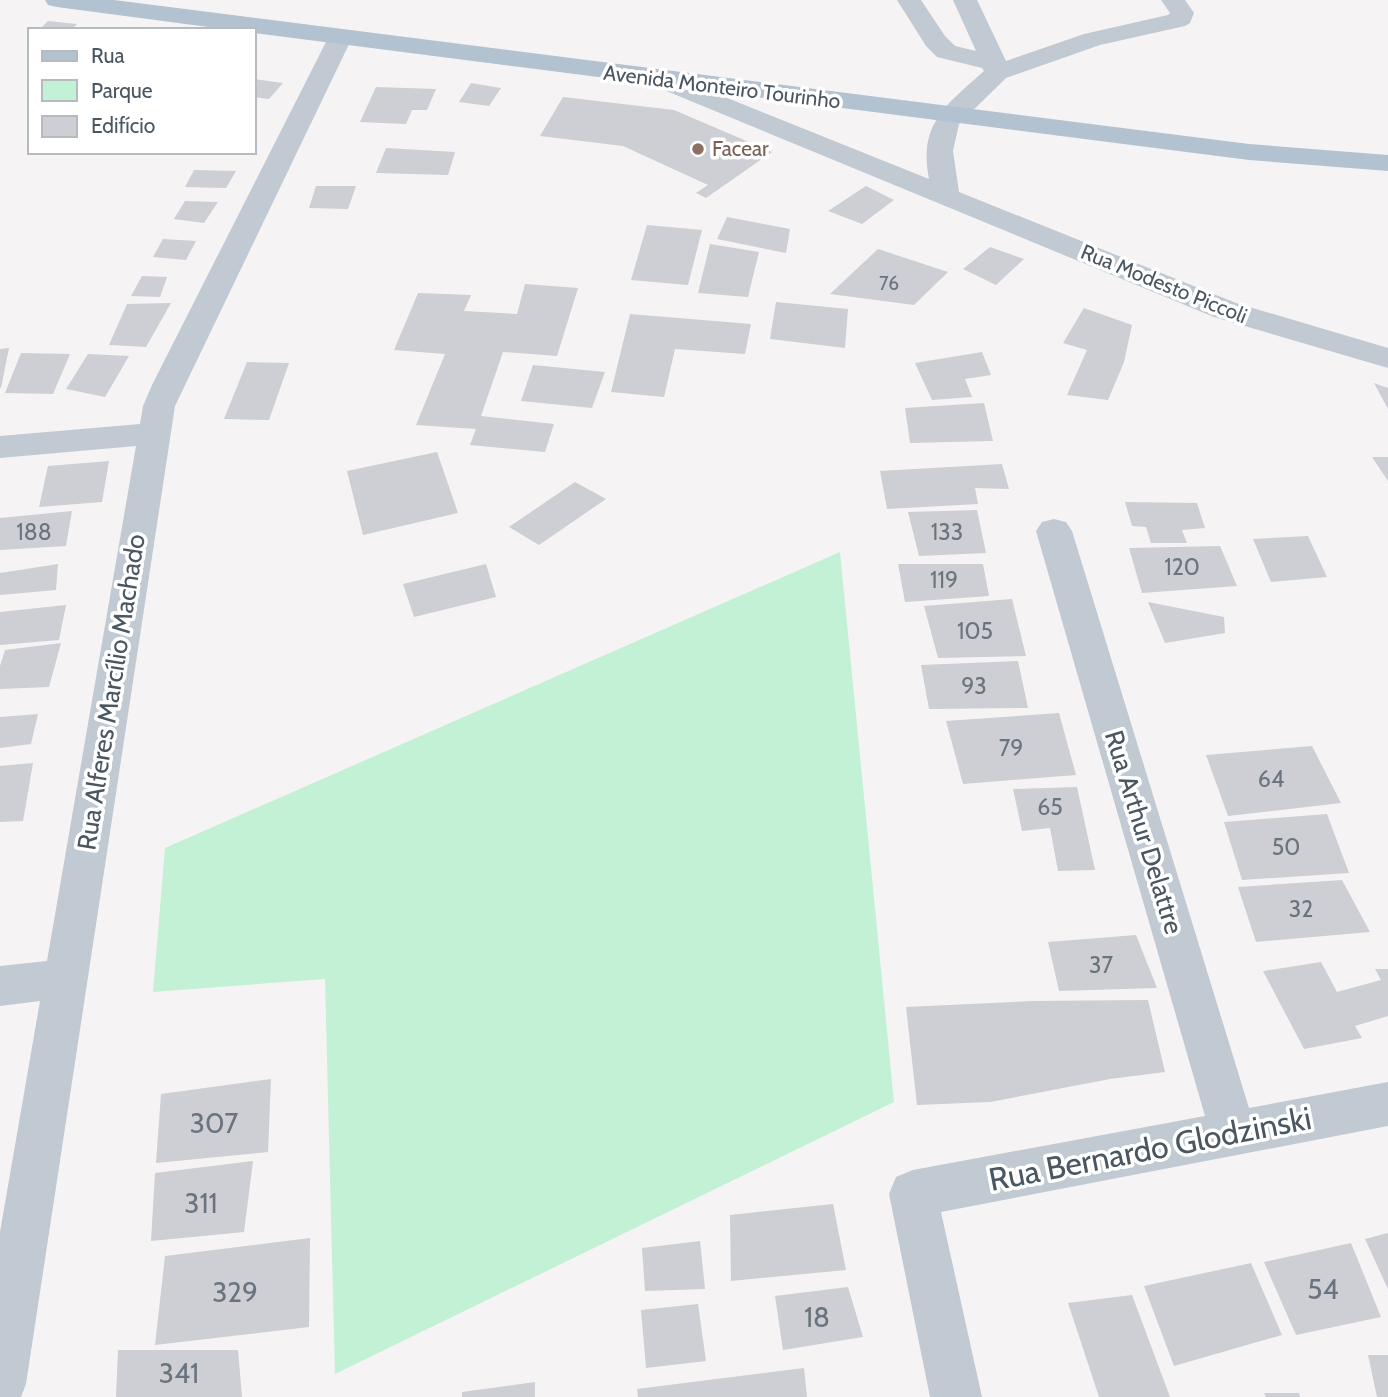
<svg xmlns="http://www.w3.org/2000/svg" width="1388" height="1397" viewBox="0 0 1388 1397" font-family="Cabin,sans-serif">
  <rect width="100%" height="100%" fill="#f5f3f3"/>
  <polygon fill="#c3f1d5" points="840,552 894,1102 335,1374 325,979 153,992 165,848"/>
  <g fill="#cdcfd5">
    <polygon points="48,21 77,24 71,30 39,30"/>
    <polygon points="254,79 283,83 269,99 254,97"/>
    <polygon points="471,83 501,88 489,106 459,102"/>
    <polygon points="376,87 436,89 427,110 412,110 406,124 360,122"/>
    <polygon points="563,97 674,110 772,152 706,198 696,193 708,185 623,146 540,136"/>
    <polygon points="386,148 455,152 448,175 376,173"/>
    <polygon points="194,170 236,171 226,188 185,187"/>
    <polygon points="316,186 356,186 348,209 309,208"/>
    <polygon points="866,186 894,200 862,224 828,211"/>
    <polygon points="185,201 218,202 204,223 174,219"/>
    <polygon points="727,217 790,229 786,253 717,239"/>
    <polygon points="647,225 702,230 688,285 631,280"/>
    <polygon points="163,239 196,241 186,260 153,257"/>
    <polygon points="710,244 759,252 748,297 698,293"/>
    <polygon points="990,247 1024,259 996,285 963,269"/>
    <polygon points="878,249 948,272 914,305 830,294"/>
    <polygon points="142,276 167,277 160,297 131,296"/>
    <polygon points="525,284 578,288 557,356 503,352 481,416 554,424 545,452 470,445 476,429 416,425 445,354 394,350 418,293 471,295 464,311 517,314"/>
    <polygon points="776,302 848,309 845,348 770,339"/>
    <polygon points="171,303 146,347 109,345 127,304"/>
    <polygon points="1084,308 1132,325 1124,362 1108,400 1067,395 1087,350 1063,343"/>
    <polygon points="630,314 751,324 745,354 675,349 664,397 611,392"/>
    <polygon points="9,348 1,388 0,387 0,349"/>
    <polygon points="982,352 991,375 965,379 972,397 932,400 915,363"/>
    <polygon points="21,353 70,354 53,394 5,393"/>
    <polygon points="88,354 129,356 105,397 66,389"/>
    <polygon points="247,362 289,363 269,420 224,419"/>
    <polygon points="533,365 605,372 592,408 521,401"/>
    <polygon points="1374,383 1388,388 1388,409"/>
    <polygon points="984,403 993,441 910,443 905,408"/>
    <polygon points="437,452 458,513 363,535 347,471"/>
    <polygon points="1372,457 1388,457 1388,481"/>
    <polygon points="109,461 102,502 39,507 48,466"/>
    <polygon points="1002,464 1009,489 975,488 978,504 887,509 880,471"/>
    <polygon points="575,482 606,499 539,545 509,527"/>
    <polygon points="1125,502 1197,503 1205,528 1182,530 1187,543 1151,543 1146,527 1132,526"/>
    <polygon points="977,510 986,553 919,556 908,512"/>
    <polygon points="72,511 66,546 0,550 0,518"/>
    <polygon points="1308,536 1327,577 1271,582 1253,539"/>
    <polygon points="1220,546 1237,586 1142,593 1129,548"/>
    <polygon points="58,564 56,590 0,595 0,573"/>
    <polygon points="486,564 496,597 414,617 403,584"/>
    <polygon points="898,564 983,564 989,596 905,602"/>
    <polygon points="1012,599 1026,656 938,658 924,606"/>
    <polygon points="1148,602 1224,617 1225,633 1165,643"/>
    <polygon points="66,605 59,640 0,645 0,612"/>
    <polygon points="61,643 49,687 0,689 0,666 5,650"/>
    <polygon points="1018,661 1028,708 929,709 921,665"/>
    <polygon points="1059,713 1076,775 963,784 946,721"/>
    <polygon points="38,714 31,744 0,748 0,717"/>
    <polygon points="1312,746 1341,803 1228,816 1206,755"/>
    <polygon points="33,763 23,821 0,822 0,766"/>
    <polygon points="1077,787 1095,870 1058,871 1050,828 1022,831 1013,789"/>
    <polygon points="1327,814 1349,873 1242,880 1224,822"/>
    <polygon points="1342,880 1370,932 1256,942 1238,887"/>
    <polygon points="1136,935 1157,988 1059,991 1048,942"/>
    <polygon points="1321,962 1337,992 1381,980 1375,969 1388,969 1388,1016 1355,1026 1362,1038 1304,1049 1263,971"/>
    <polygon points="1148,1000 1165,1072 1110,1079 990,1102 917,1105 906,1007 1032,1001"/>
    <polygon points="271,1079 268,1152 156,1163 161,1094"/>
    <polygon points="253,1161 244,1232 151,1241 155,1173"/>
    <polygon points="833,1204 846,1270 731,1281 730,1215"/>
    <polygon points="1388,1233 1388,1289 1365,1239"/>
    <polygon points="310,1238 309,1327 155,1345 165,1256"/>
    <polygon points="700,1241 705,1289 645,1291 642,1248"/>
    <polygon points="1351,1243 1381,1317 1296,1335 1264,1262"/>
    <polygon points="1251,1263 1282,1335 1174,1366 1144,1286"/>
    <polygon points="848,1287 863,1337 783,1350 775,1296"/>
    <polygon points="1132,1295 1170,1397 1099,1397 1068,1303"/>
    <polygon points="698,1304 706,1361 646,1368 641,1310"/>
    <polygon points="118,1350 238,1350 242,1397 116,1397"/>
    <polygon points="1368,1355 1388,1355 1388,1397 1377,1397"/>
    <polygon points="804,1368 807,1397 638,1397 637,1389"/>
    <polygon points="535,1382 535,1397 462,1397 462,1392"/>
    <polygon points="1264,1393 1299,1393 1300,1397 1266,1397"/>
  </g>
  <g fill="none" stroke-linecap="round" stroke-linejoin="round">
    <g fill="#c1cad2" fill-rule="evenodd">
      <path d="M 897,0 L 921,0 L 945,36 L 955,46 L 976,51 L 953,0 L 977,0 L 1006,61 L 1084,34 L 1168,15 L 1170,13 L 1161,0 L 1185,0 L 1194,13 L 1190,23 L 1185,26 L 1100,45 L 1006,78 L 959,124 L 953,151 L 959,192 L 1236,303 L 1388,348 L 1388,368 L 1214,317 L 647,83 L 643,78 L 647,73 L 656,70 L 665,73 L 929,179 C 918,124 946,105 984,71 L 982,68 L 937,57 L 926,46 Z"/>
      <polygon points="340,31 349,33 352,38 175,406 26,1384 21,1397 0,1397 0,1232 40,1001 0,1006 0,966 47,961 136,446 0,458 0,436 140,424 143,406 152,385 328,38 331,33"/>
      <polygon points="1054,519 1066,522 1072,531 1249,1108 1388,1082 1388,1126 941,1212 982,1397 930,1397 889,1194 896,1177 913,1170 1205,1116 1036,531 1042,522"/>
    </g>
    <polygon fill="#b3c2d1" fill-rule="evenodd" points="45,0 114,0 1249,144 1388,155 1388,171 1249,160 254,33 254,30 231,30 57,7 48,5"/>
  </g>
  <circle fill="#8d6e63" stroke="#fff" stroke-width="2.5" cx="698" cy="149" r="7"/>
  <g text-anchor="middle" stroke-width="7" stroke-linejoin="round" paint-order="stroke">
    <g font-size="19" fill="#6b747e">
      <text x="889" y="290">76</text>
    </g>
    <g font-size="21" fill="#4a5661" stroke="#fff">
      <text transform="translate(722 87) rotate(7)" y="7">Avenida Monteiro Tourinho</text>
      <text transform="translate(1164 284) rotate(22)" y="7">Rua Modesto Piccoli</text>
    </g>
    <g font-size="21" fill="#785e54" stroke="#fff" text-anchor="start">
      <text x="712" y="156">Facear</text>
    </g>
    <g font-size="23" fill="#6b747e">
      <text x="34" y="540">188</text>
      <text x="947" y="540">133</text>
      <text x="1182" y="575">120</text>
      <text x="944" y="588">119</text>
      <text x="975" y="639">105</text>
      <text x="974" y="694">93</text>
      <text x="1011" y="756">79</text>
      <text x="1271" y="787">64</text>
      <text x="1050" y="815">65</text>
      <text x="1286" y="855">50</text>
      <text x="1301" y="917">32</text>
      <text x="1101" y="973">37</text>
    </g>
    <g font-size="26" fill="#4a5661" stroke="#fff">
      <text transform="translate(111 692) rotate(-81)" y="9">Rua Alferes Marcílio Machado</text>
      <text transform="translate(1144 832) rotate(73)" y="9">Rua Arthur Delattre</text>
    </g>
    <g font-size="28" fill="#6b747e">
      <text x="214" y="1133">307</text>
      <text x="201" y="1213">311</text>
      <text x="1323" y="1299">54</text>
      <text x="235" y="1302">329</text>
      <text x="817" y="1327">18</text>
      <text x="179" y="1383">341</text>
    </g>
    <g font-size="32" fill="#4a5661" stroke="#fff">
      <text transform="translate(1150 1149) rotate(-11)" y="11">Rua Bernardo Glodzinski</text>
    </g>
  </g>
  <rect x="28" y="28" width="228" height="126" fill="#ffffff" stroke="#b7bbc0" stroke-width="2"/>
  <rect x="42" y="51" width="35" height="10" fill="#b3c2d1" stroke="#b7bbc0" stroke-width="2"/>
  <text x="91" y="63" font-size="21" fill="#4a5661">Rua</text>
  <rect x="42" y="80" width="35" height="21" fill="#c3f1d5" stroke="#b7bbc0" stroke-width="2"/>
  <text x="91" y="98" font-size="21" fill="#4a5661">Parque</text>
  <rect x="42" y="116" width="35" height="21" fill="#cdcfd5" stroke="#b7bbc0" stroke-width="2"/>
  <text x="91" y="133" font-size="21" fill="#4a5661">Edifício</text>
</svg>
